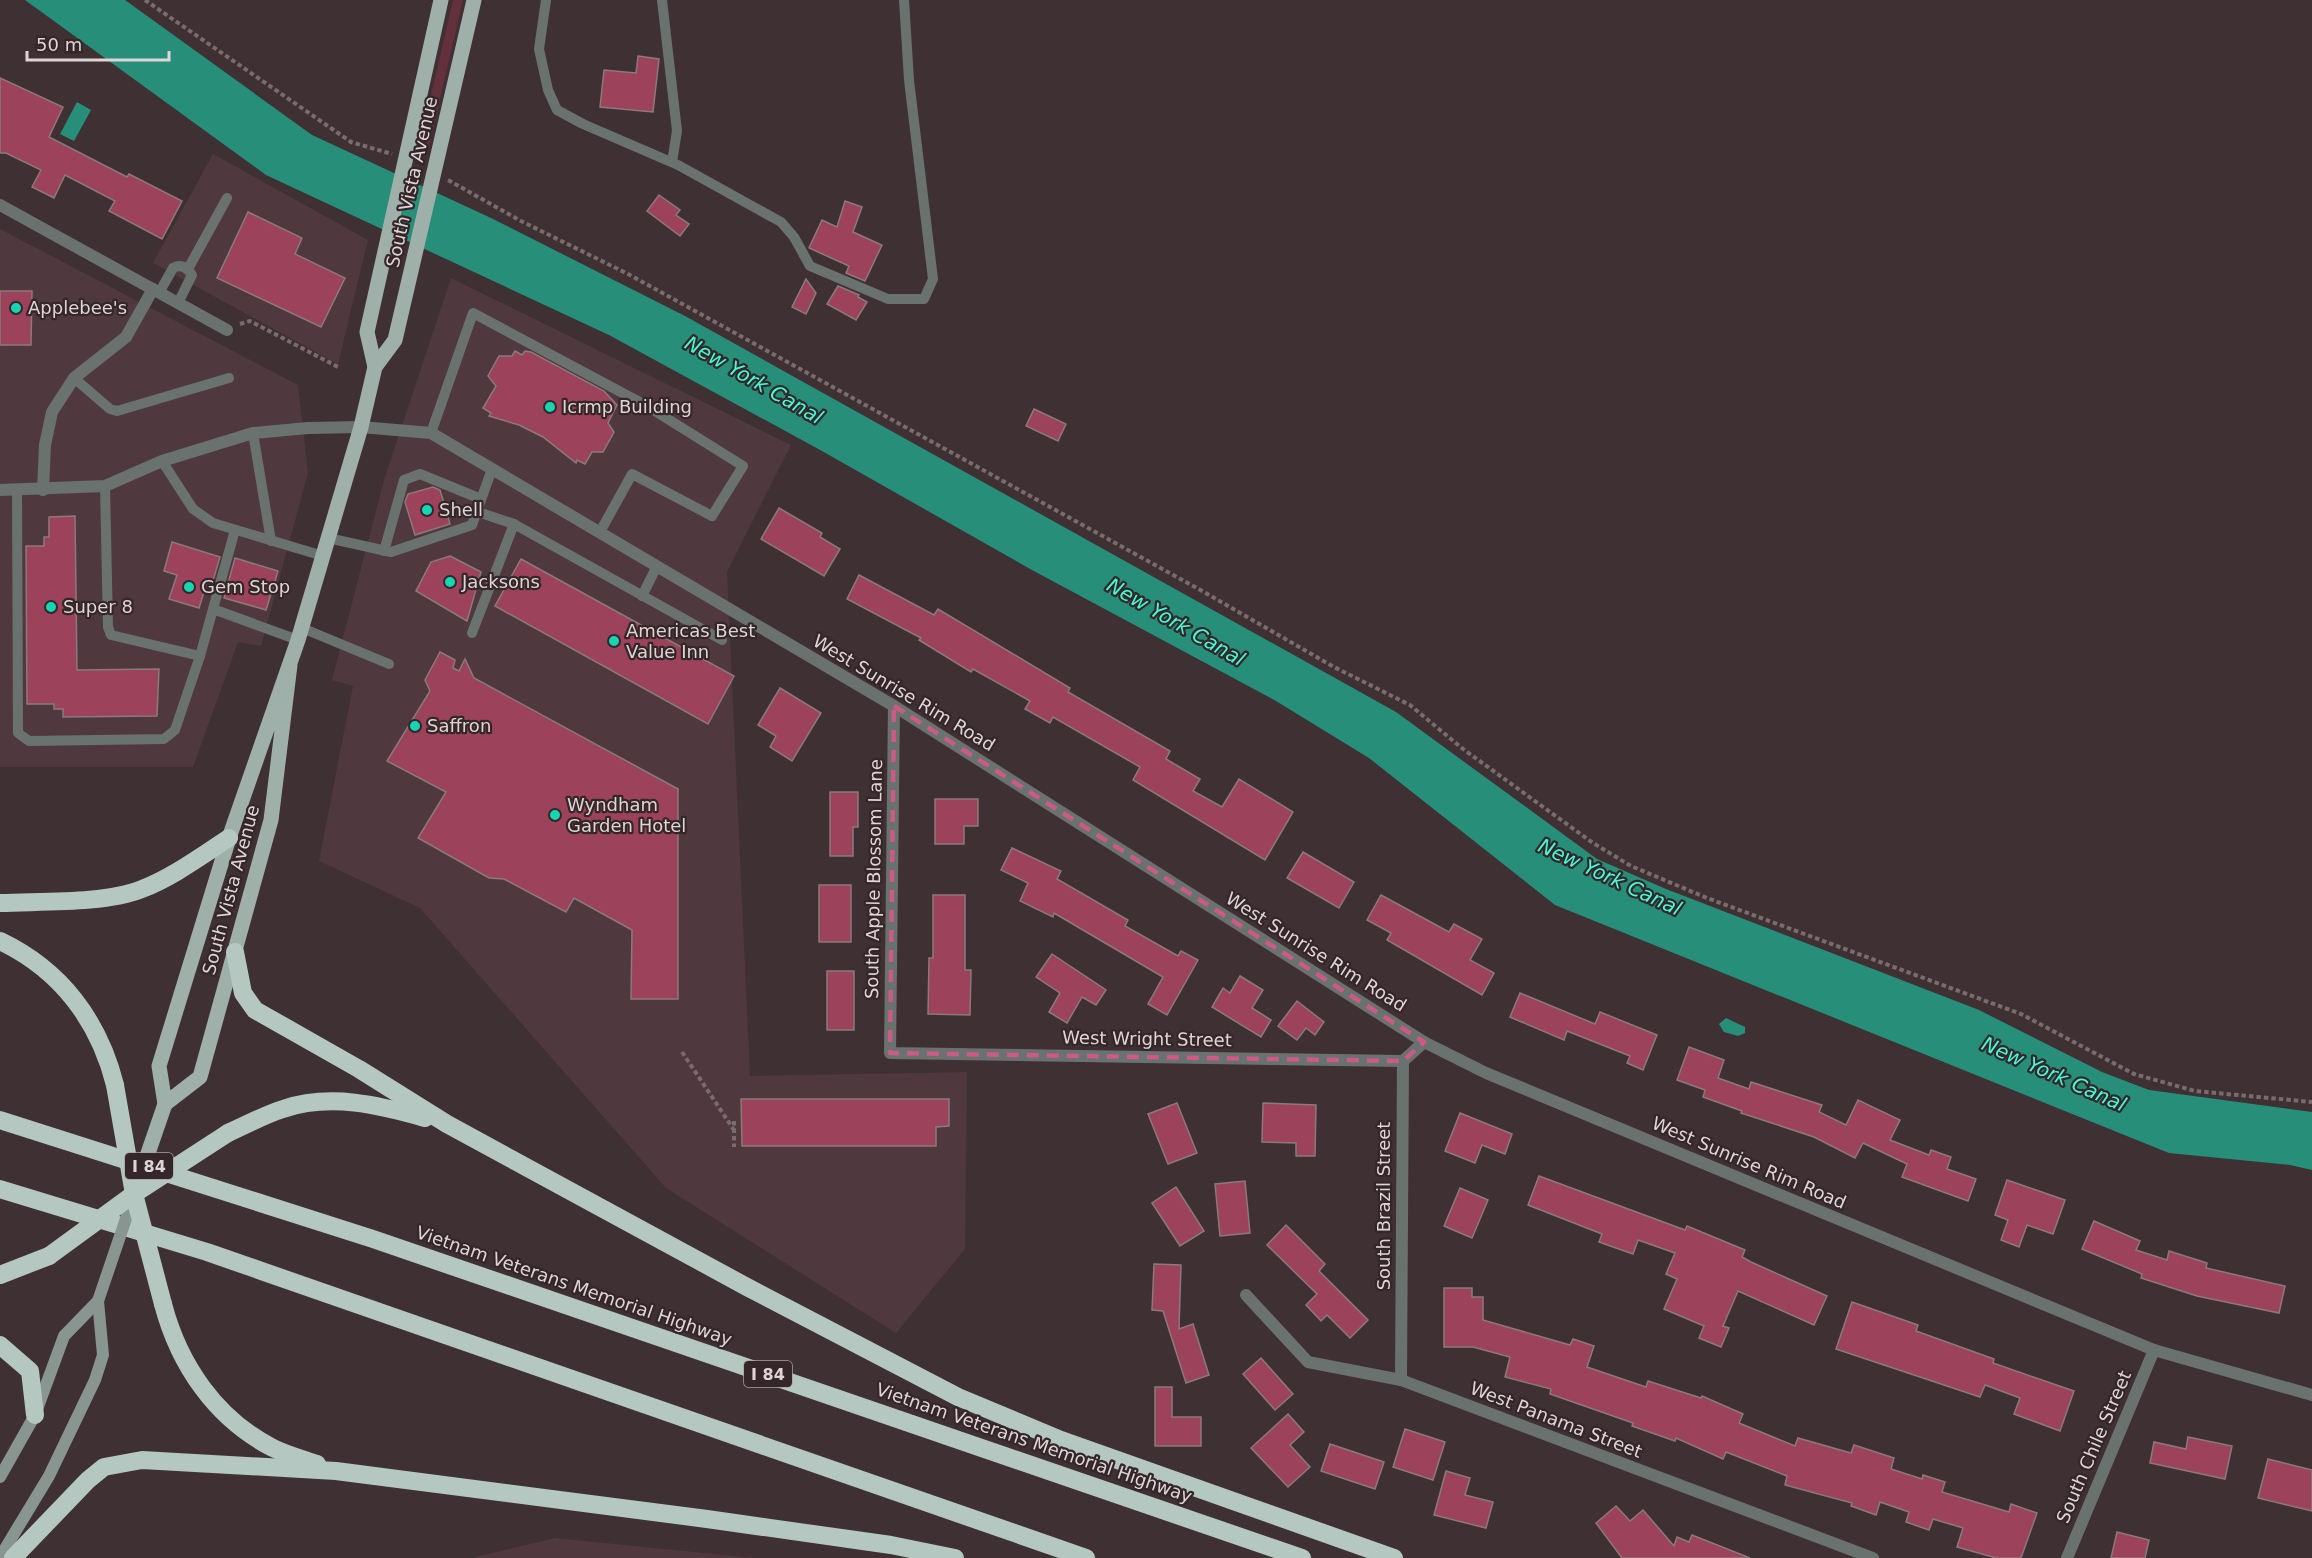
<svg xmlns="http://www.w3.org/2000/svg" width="2312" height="1558" viewBox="0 0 2312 1558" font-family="'DejaVu Sans',sans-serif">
  <rect width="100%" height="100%" fill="#3f3033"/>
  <g fill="#4f393e">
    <polygon points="213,154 368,240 338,364 153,263"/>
    <polygon points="0,229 298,385 308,473 261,646 238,642 193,767 0,767"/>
    <polygon points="451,278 791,445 727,572 750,1076 967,1072 965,1249 896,1333 666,1188 420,908 319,861 353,686 332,680 384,480"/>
    <polygon points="555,1538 754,1558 472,1558"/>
  </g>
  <polygon fill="#64303d" points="453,0 463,0 429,146 420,143"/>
  <g fill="#278f79">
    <polygon points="25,0 125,0 312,135 491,218 685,316 1396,712 1597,859 1666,889 1979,1010 2102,1072 2149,1090 2312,1112 2312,1170 2290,1165 2169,1153 1555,905 1369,758 1276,701 1032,570 822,451 609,335 266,175"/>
    <polygon points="77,102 91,110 74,141 60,134"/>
    <polygon points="1726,1018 1745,1027 1745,1033 1738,1036 1724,1032 1719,1024"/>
  </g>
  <g fill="#9d425b" stroke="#8b797d" stroke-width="1.5">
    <polygon points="638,56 659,59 653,112 600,107 604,70 636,73"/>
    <polygon points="0,78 63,107 49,137 127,177 129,174 182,201 162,239 109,211 115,201 65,175 54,198 32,187 41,170 6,153 0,153"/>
    <polygon points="659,195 680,210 676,215 689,224 680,236 647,211"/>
    <polygon points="845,201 862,207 853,232 882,245 865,281 846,273 849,266 809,248 822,220 837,227"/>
    <polygon points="248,212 302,238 295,254 345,278 321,327 217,278"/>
    <polygon points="806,279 816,293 806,314 792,307"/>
    <polygon points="838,286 859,295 858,297 867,302 856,320 827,304"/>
    <polygon points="0,291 32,291 31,345 0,345"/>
    <polygon points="515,351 522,355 525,351 531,352 604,391 617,405 608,423 614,432 603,452 592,452 585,464 577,460 576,463 543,437 519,425 489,416 491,413 483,408 496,386 488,376 499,356 512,356"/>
    <polygon points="1034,409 1066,424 1058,441 1026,426"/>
    <polygon points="433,487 440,490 450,524 415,535 405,502 408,494"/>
    <polygon points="779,508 822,533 820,537 840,549 824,576 761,539"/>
    <polygon points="75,516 77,670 159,669 157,716 63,717 63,709 54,709 54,704 27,704 26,546 44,546 44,537 49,537 49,517"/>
    <polygon points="172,542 220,557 209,594 204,592 199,608 169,599 177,575 164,571"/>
    <polygon points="450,556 481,572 467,621 416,591 431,562"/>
    <polygon points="235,558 278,571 266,610 224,598"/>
    <polygon points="521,559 734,676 708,724 495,606"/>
    <polygon points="859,575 934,615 938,609 1070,688 1068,692 1170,751 1166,759 1200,779 1193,791 1222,807 1239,779 1293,812 1265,860 1133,780 1140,767 1053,717 1050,723 1025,709 1030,701 973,669 971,672 919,640 921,638 847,599"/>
    <polygon points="440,652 455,660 453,668 459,671 465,659 474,678 678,789 678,999 631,999 632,930 574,898 566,912 504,879 489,878 418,838 446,792 387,761 430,691 425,680"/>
    <polygon points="780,688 821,713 792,761 770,747 776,736 758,725"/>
    <polygon points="830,792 858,792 858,827 853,827 853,856 830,856"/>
    <polygon points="935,799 978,799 978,826 964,826 964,844 935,844"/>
    <polygon points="1012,848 1061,871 1057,879 1128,920 1125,926 1178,956 1181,951 1198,960 1167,1015 1148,1004 1163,977 1054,913 1053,917 1020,901 1028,883 1001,870"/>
    <polygon points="1303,852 1354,882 1339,908 1287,878"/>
    <rect x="819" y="885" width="32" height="57"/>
    <polygon points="933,895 965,895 965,970 971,970 970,1015 928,1014 929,958 933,958"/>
    <polygon points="1381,895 1449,932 1454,924 1482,939 1470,960 1494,973 1482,995 1387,940 1391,933 1367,920"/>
    <polygon points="1052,954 1106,990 1096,1005 1082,997 1067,1023 1049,1012 1060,993 1036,977"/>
    <rect x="827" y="971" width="27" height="59"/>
    <polygon points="1240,976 1263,990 1252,1008 1271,1020 1261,1037 1212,1007 1223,988 1230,993"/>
    <polygon points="1520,993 1595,1024 1600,1012 1657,1035 1643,1070 1627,1063 1630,1056 1567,1031 1564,1040 1510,1017"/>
    <polygon points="1297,1001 1324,1022 1315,1035 1306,1028 1297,1040 1278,1026"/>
    <polygon points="1689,1047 1724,1060 1718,1078 1749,1089 1751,1082 1822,1105 1819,1112 1846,1125 1858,1100 1900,1120 1890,1140 1929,1155 1931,1150 1951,1157 1947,1169 1976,1179 1968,1201 1902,1177 1907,1164 1863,1143 1855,1158 1814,1137 1741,1113 1742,1111 1703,1097 1705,1090 1677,1080"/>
    <polygon points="741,1099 949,1099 949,1126 936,1127 936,1146 742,1146"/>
    <polygon points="1177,1103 1197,1153 1168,1164 1148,1114"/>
    <polygon points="1263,1103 1316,1105 1315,1156 1296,1156 1296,1143 1262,1142"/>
    <polygon points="1460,1113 1512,1134 1505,1154 1482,1145 1475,1163 1445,1151"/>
    <polygon points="1539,1176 1685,1230 1687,1226 1745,1250 1742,1257 1751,1262 1827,1296 1814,1325 1738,1291 1723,1326 1729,1328 1721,1347 1699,1338 1704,1326 1664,1309 1677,1279 1666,1274 1675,1253 1638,1240 1633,1254 1599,1242 1602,1234 1528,1205"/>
    <polygon points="2007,1180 2065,1200 2053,1234 2027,1225 2019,1247 2001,1240 2008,1220 1995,1215"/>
    <polygon points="1245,1181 1250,1233 1220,1236 1215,1184"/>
    <polygon points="1176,1187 1204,1231 1180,1246 1152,1203"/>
    <polygon points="1460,1188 1488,1200 1472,1238 1444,1226"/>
    <polygon points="2094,1221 2140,1241 2136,1250 2167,1260 2169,1251 2207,1263 2206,1268 2285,1286 2279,1313 2197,1296 2141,1278 2142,1274 2082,1249"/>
    <polygon points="1286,1225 1325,1264 1319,1271 1368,1320 1350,1338 1327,1315 1321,1321 1306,1305 1317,1294 1267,1245"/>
    <polygon points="1154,1264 1181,1265 1179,1329 1193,1324 1209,1375 1186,1383 1163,1311 1152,1310"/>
    <polygon points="1444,1288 1472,1288 1472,1297 1483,1297 1483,1320 1570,1345 1573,1339 1594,1346 1587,1367 1646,1387 1648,1381 1701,1398 1702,1396 1743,1414 1739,1423 1795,1446 1798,1438 1851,1453 1854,1445 1894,1458 1891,1469 1922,1479 1923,1475 1945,1482 1942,1492 2009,1512 2011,1504 2037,1513 2021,1558 1996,1558 1957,1547 1963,1528 1933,1519 1929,1530 1906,1522 1909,1512 1880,1502 1876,1515 1851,1506 1852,1503 1785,1485 1787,1476 1726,1452 1723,1459 1676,1438 1675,1441 1632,1426 1633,1423 1550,1394 1551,1389 1505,1377 1510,1357 1473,1347 1444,1347"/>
    <polygon points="1852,1302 1918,1325 1916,1331 1994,1359 1993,1363 2074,1391 2060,1431 2014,1414 2020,1398 1985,1385 1980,1397 1836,1349"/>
    <polygon points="1261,1358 1293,1394 1275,1410 1243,1374"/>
    <polygon points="1155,1387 1172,1387 1172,1417 1201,1417 1201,1446 1155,1446"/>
    <polygon points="1288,1414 1304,1432 1290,1445 1310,1467 1288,1487 1251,1448"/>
    <polygon points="1405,1429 1445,1442 1433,1480 1393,1467"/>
    <polygon points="2188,1437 2232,1446 2225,1479 2150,1463 2154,1442 2186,1449"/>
    <polygon points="1330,1444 1384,1462 1375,1489 1321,1471"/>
    <polygon points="2268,1459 2312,1470 2312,1511 2258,1498"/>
    <polygon points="1446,1471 1470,1478 1465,1495 1493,1502 1486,1528 1434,1515"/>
    <polygon points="1616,1506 1630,1521 1643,1510 1674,1546 1677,1537 1689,1542 1692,1535 1750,1558 1622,1558 1596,1523"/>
    <polygon points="2117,1532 2149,1540 2145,1558 2111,1558"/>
  </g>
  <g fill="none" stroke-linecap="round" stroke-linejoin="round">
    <g stroke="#796b6e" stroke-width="4" stroke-dasharray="4.5 3" stroke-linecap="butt">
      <polyline points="145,0 351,142 392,154"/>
      <polyline points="448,180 521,221 628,274 1204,592 1334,667 1410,705 1463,749 1593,843 1631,866 1707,898 2021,1014 2134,1074 2195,1091 2312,1102"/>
      <polyline points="240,324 250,321 340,368"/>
      <polyline points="682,1052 734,1130"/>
      <polyline points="734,1121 734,1147"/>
    </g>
    <g stroke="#6a7270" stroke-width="10">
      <polyline points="546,0 539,49 548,90 557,110 583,124 678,165 781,222 794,237 810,266 888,299 924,299 933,279 909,80 904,0"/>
      <polyline points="662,0 677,131 672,162"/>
      <polyline points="188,269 227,198"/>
      <path d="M 159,293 L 173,268 C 181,264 187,267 192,275 L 178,303"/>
      <polyline points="74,378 110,409 117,411 229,378"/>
      <polyline points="253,433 271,541"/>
      <polyline points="431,433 473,313 647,406 743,466 712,516 632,474 600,532"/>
      <polyline points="162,461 193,509 213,523 323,556"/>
      <polyline points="105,486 108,627 111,635 200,656"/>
      <polyline points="17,490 18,733 29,741 164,739 175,730 200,656 213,609 298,640"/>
      <polyline points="478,512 514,524"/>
      <polyline points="328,538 391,552 472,525 492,469"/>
      <polyline points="384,551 404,480 420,474 481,499"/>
      <polyline points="642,596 657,566"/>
      <polyline points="213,609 235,530"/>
      <polyline points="302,628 389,664"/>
      <polyline points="472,633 514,524 722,640"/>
    </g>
    <g stroke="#6a7270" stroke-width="12">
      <polyline points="0,205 227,330"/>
      <polyline points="361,427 431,433 894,706 1424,1042 1486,1073 2154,1350 2312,1395"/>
      <polyline points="43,490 45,445 52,412 74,378 126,337 153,289"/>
      <polyline points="894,706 890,1053 1403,1061"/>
      <polyline points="1246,1295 1308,1362 1401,1380 1873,1558"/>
      <polyline points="1401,1380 1403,1061 1424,1042"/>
      <polyline points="2067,1558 2154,1350"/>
    </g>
    <polyline stroke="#6a7270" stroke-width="12" points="0,490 105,486 162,461 253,433 308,428 361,427"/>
    <g stroke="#889591" stroke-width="12">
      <polyline points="0,1477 35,1415 64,1336 98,1301"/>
      <polyline points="0,1557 49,1476 95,1380 103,1355 98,1301"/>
    </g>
    <g stroke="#9fafaa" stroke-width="15">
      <polyline points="375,367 367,332 441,0"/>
      <polyline points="290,665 271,820 200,1077 165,1104 159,1066 229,838 298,640 361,427 375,367 395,340 474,0"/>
    </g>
    <g stroke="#b4c7c1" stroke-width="18">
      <path d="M 0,903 C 41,901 105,904 142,889 C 173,877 201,856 229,838"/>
      <path d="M 0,941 C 61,970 99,1021 115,1085"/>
      <polyline points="235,952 243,993 255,1010 359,1069 447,1124 747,1287 958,1397 1061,1440 1394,1558"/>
      <polyline points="0,1120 373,1239 1302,1558"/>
      <path d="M 228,1133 C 246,1125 264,1115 283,1109 C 330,1093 379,1105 425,1118"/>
      <polyline points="0,1189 207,1252 1086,1558"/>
      <polyline points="0,1275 49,1256"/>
      <path d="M 163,1304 C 179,1365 216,1419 273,1448 C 287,1455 303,1459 317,1464"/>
      <polyline points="0,1345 30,1371 35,1415"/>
      <polyline points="13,1558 88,1480 104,1467 142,1460 336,1471 707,1519 891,1545 955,1558"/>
    </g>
    <polyline stroke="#889591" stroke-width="12" points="98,1301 134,1195"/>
    <polyline stroke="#9fafaa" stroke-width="15" points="134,1194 165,1104"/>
    <g stroke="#b4c7c1" stroke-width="18">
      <polyline points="115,1085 134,1194 163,1304"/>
      <polyline points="49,1256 134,1194 228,1133"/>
    </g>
  </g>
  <path fill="none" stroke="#cc5a86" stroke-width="4.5" stroke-dasharray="12 8" stroke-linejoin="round" d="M 894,706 L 1424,1042 L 1403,1061 L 890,1053 Z"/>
  <g fill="#15d5b3" stroke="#352629" stroke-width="2">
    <circle cx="16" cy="308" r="6"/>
    <circle cx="550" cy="407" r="6"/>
    <circle cx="427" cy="510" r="6"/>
    <circle cx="450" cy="582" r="6"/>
    <circle cx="189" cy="587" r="6"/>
    <circle cx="51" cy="607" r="6"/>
    <circle cx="614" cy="641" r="6"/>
    <circle cx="415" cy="726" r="6"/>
    <circle cx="555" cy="815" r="6"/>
  </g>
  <g text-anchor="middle" stroke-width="4.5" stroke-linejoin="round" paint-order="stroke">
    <g fill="#352629" stroke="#aca0a2" stroke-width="1.5">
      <rect x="125" y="1153" width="48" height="26" rx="4.5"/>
      <rect x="744" y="1361" width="48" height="26" rx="4.5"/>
    </g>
    <g font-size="16" font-weight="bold" fill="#dfd5d6">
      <text x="149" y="1172">I 84</text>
      <text x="768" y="1380">I 84</text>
    </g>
    <g font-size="18" fill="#dfd5d6" stroke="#352629">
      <text transform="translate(412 182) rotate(-77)" y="6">South Vista Avenue</text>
      <text transform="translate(904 693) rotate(31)" y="6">West Sunrise Rim Road</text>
      <text transform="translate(874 879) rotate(-89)" y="6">South Apple Blossom Lane</text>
      <text transform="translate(231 890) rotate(-75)" y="6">South Vista Avenue</text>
      <text transform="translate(1316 952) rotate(32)" y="6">West Sunrise Rim Road</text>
      <text transform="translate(1147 1039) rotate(1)" y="6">West Wright Street</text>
      <text transform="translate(1749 1163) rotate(23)" y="6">West Sunrise Rim Road</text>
      <text transform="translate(1384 1206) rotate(-90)" y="6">South Brazil Street</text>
      <text transform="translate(574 1286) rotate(19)" y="6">Vietnam Veterans Memorial Highway</text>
      <text transform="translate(1556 1420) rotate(21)" y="6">West Panama Street</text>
      <text transform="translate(1034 1443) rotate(19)" y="6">Vietnam Veterans Memorial Highway</text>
      <text transform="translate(2094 1447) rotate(-67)" y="6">South Chile Street</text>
    </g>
    <g font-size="18" fill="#dfd5d6" stroke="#352629" text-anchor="start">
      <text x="28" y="314">Applebee's</text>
      <text x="562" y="413">Icrmp Building</text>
      <text x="439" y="516">Shell</text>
      <text x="462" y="588">Jacksons</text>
      <text x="201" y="593">Gem Stop</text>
      <text x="63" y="613">Super 8</text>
      <text x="626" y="637">Americas Best<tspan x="626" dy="21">Value Inn</tspan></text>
      <text x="427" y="732">Saffron</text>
      <text x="567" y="811">Wyndham<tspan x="567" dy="21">Garden Hotel</tspan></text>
    </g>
    <g font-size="20" font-style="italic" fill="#44fcd7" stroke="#352629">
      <text transform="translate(754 380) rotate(30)" y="7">New York Canal</text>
      <text transform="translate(1176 622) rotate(30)" y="7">New York Canal</text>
      <text transform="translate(1610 877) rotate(25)" y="7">New York Canal</text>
      <text transform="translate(2054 1074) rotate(24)" y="7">New York Canal</text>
    </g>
  </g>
  <path d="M27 51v9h142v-9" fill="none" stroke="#dfd5d6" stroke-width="3"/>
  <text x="36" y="51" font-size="18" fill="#dfd5d6" stroke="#352629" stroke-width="4.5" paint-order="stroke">50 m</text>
</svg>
